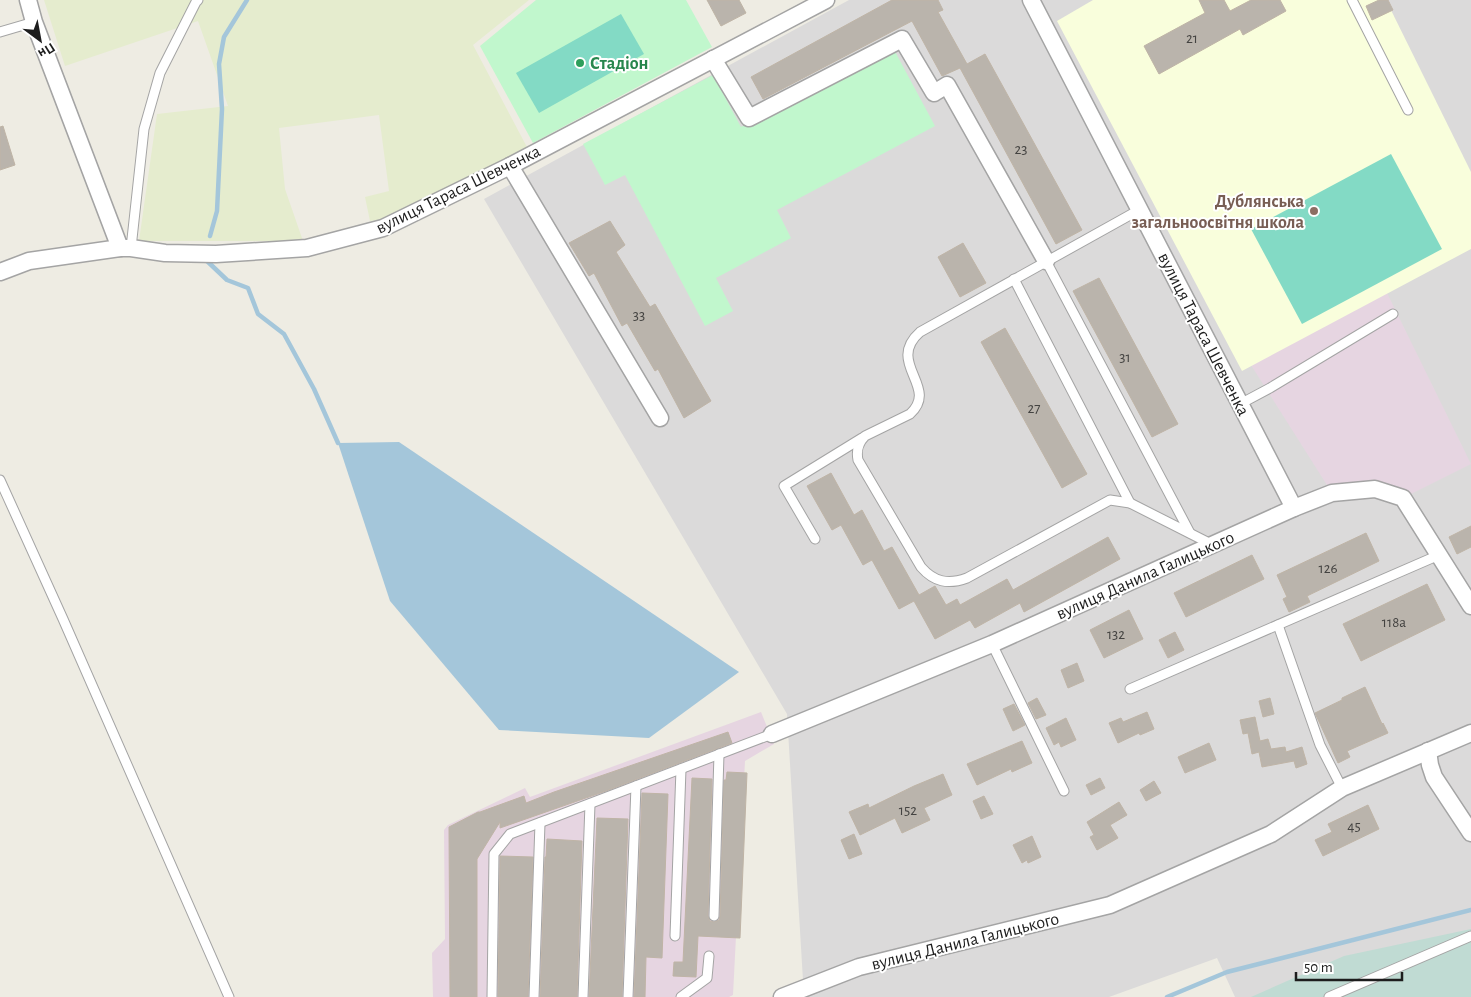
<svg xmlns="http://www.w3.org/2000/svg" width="1471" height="997" viewBox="0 0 1471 997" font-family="'Alegreya Sans',sans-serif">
  <rect width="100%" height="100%" fill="#eeece3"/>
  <polygon fill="#dbdada" points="849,0 1471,0 1471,997 1235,997 1217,958 1109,997 804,997 787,714 484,199"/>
  <g fill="#e6d5e1">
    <polygon points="1387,293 1471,464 1403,498 1332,493 1251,365"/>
    <polygon points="761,712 774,744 745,761 733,995 729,997 433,997 432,953 445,939 444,830 448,825 525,788 530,797"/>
  </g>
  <polygon fill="#f9fedc" points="1093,0 1386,0 1471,172 1471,249 1242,371 1057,21"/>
  <polygon fill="#e5ecce" points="44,0 529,0 473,45 528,149 384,219 370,221 365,197 389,191 379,115 279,128 285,189 303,241 139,241 157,114 228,106 198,21 65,66"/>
  <polygon fill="#c0dbd3" points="1471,929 1471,997 1251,997 1344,956"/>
  <g fill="#c1f7cd">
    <polygon points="536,0 686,0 712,47 533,143 480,46"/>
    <polygon points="892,46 935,126 777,210 791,238 716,278 733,311 705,326 625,175 605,185 583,144 713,75 741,127"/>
  </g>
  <g fill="#83dac5">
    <polygon points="621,14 644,54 539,113 516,73"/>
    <polygon points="1391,154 1442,249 1302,324 1251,229"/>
  </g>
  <polygon fill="#a4c6da" points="399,442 739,672 649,738 499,730 390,601 338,443"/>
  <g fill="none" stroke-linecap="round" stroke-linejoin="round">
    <g stroke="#a4c6da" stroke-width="4.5">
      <polyline points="210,236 217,211 222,109 219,64 224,37 247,0"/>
      <polyline points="207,259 207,261 227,280 248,288 258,314 284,334 314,389 338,443"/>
      <polyline points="1167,997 1227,972 1471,910"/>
    </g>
  </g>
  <g fill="#bab4ac" stroke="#bfb4a6">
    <polygon points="707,0 739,0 746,13 721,26"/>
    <polygon points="892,0 938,0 943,10 938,12 967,64 985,54 1082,230 1056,244 960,68 942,76 912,21 763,99 751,77"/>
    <polygon points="1199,0 1224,0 1230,11 1251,0 1280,0 1286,11 1243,35 1240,29 1159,74 1144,46 1205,13"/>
    <polygon points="1379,0 1388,0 1393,10 1372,20 1366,6"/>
    <polygon points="3,126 15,165 0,170 0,127"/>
    <polygon points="610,221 625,245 616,252 650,307 655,304 711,401 684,418 658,369 655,371 627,323 622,326 594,273 589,276 569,243"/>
    <polygon points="963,243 986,283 960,297 938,257"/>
    <polygon points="1099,278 1178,424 1152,437 1073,291"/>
    <polygon points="1005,328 1087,474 1062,488 981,342"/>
    <polygon points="831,473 854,515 862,510 884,551 892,547 919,595 935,586 946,605 957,599 960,605 1007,579 1013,590 1108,537 1120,559 1024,612 1020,603 975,628 970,620 935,639 914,601 899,609 872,560 863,565 841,525 832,530 807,486"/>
    <polygon points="1471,526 1471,547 1457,554 1449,537"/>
    <polygon points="1366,533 1379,561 1307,596 1310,602 1289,612 1283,599 1287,597 1277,575"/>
    <polygon points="1252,555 1264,579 1186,617 1174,593"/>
    <polygon points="1427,584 1445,620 1361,661 1343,624"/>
    <polygon points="1129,610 1143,639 1104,658 1090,630"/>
    <polygon points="1175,632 1184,650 1168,658 1159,640"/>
    <polygon points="1077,663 1084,681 1068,688 1061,670"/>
    <polygon points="1365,687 1382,724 1383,723 1388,733 1347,751 1350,757 1338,763 1315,713 1342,700 1342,698"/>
    <polygon points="1037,698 1046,715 1036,719 1028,703"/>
    <polygon points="1270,698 1274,714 1263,717 1259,701"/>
    <polygon points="1014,704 1025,725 1013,731 1003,709"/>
    <polygon points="1147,712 1154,729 1140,735 1139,733 1118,743 1109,723 1121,718 1123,722"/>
    <polygon points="1255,717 1260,741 1268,739 1271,749 1285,747 1286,752 1302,747 1307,764 1296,768 1294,761 1262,767 1259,752 1252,754 1248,733 1243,734 1240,720"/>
    <polygon points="1066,718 1076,740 1061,747 1059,742 1054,745 1046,728"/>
    <polygon points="728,732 732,743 606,791 500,828 500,822 477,859 477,997 450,997 449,827 478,812 480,812 524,796 526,803 554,792"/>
    <polygon points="1022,741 1032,763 1012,772 1011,769 977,785 967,764"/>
    <polygon points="1209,743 1216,760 1185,773 1178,757"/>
    <polygon points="727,772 747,773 740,938 698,936 696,977 673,976 674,962 683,962 692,778 712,779 708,916 710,921 714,922 719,920 720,916 724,780 726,780"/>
    <polygon points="943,774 952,795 924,808 930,820 902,833 895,818 860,835 849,812 868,804 869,808 914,786"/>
    <polygon points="1100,778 1105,788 1091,795 1086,785"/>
    <polygon points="1154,781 1161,793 1146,801 1140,790"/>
    <polygon points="642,793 668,794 662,958 646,957 645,997 634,997"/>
    <polygon points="984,796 993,814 981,819 973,801"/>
    <polygon points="1119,802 1127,815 1110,825 1118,838 1097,850 1090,837 1094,835 1087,822"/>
    <polygon points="1368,805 1379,829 1323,856 1315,840 1332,832 1328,824"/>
    <polygon points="597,818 628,819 622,997 589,997"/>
    <polygon points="854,834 862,854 849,859 841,840"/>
    <polygon points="1032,836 1041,857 1028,863 1027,860 1022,863 1013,845"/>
    <polygon points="547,839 582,841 577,997 540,997 545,857 546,857"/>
    <polygon points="500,856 533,857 528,997 498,997"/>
  </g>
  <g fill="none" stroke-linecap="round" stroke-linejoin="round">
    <defs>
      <g id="lane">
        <polyline points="1352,0 1408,110"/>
        <polyline points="0,32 34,22"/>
        <path d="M 1139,210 L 920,332 C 885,363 940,387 910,414 L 865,436 C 858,443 856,450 858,460 L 921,567 C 934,582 948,585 967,578 L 1110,500 L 1130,503 L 1213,545"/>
        <polyline points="131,248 144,129 160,73 196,2 198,0"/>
        <polyline points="1046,261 1190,533"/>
        <polyline points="1014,279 1130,503"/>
        <polyline points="1240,404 1270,388 1393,314"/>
        <polyline points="0,480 63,619 229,997"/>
        <polyline points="815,539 784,486 862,438"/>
        <polyline points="1278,625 1320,745 1342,788"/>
        <polyline points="992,644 1064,791"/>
        <polyline points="1130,689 1439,555"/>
        <polyline points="714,916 719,754"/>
        <polyline points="675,936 681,769"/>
        <polyline points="492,997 494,854 510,834 772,734"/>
        <polyline points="534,997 540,823"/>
        <polyline points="583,997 590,804"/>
        <polyline points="628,997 636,786"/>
        <polyline points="681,997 707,978 709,956"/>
        <polyline points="1329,997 1471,936"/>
      </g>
      <g id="street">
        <polyline points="28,0 34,22 120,248"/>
        <polyline points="1031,0 1294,508"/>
        <polyline points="713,59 749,118 902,39 934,93 947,85 1046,261"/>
        <polyline points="510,166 660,418"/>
        <polyline points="0,272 29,261 120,248 131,248 165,253 216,254 307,248 383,228 510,166 826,0"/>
        <polyline points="772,734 992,644 1294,508 1332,493 1375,489 1403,498 1471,606"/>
        <polyline points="1428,751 1430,765 1434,777 1471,833"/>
        <polyline points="782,997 859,967 1110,905 1271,834 1342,788 1471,733"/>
      </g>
    </defs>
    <use href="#lane" stroke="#a4a4a4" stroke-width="11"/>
    <use href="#street" stroke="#a4a4a4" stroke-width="19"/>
    <use href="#lane" stroke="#fff" stroke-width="9"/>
    <use href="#street" stroke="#fff" stroke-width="16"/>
  </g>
  <circle fill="#2e9e5b" stroke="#fff" stroke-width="2" cx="580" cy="63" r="5"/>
  <circle fill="#8d6e63" stroke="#fff" stroke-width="2" cx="1314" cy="211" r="5"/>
  <g text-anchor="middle" stroke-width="4" stroke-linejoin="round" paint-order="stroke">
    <g font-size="15" fill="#444341">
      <text x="1192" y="43">21</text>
      <text x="1021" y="154">23</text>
      <text x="639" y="320">33</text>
      <text x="1125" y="362">31</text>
      <text x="1034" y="413">27</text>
      <text x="1328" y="573">126</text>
      <text x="1394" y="627">118а</text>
      <text x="1116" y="639">132</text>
      <text x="908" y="815">152</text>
      <text x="1354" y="831">45</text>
    </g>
    <g font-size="18" font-weight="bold" fill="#27864d" stroke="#fff" text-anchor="start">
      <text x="590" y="69">Стадіон</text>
    </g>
    <g font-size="18" fill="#1d1d1d" stroke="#fff">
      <text transform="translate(458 189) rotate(-26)" y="6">вулиця Тараса Шевченка</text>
      <text transform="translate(1204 334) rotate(63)" y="6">вулиця Тараса Шевченка</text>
      <text transform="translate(1145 575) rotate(-24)" y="6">вулиця Данила Галицького</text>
      <text transform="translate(965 941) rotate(-14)" y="6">вулиця Данила Галицького</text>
    </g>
    <g font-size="18" font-weight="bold" fill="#785e54" stroke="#fff" text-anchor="end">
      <text x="1304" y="207">Дублянська<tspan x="1304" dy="21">загальноосвітня школа</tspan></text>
    </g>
  </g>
  <g transform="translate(40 40) rotate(148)" stroke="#ffffff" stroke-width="4" paint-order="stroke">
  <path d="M0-4L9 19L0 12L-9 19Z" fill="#1d1d1d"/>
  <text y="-8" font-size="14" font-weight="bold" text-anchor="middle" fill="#1d1d1d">Пн</text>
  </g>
  <path d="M1296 972v8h106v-8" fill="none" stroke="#1d1d1d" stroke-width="2.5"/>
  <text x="1304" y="972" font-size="15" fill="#1d1d1d" stroke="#ffffff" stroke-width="4" paint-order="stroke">50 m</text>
</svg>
